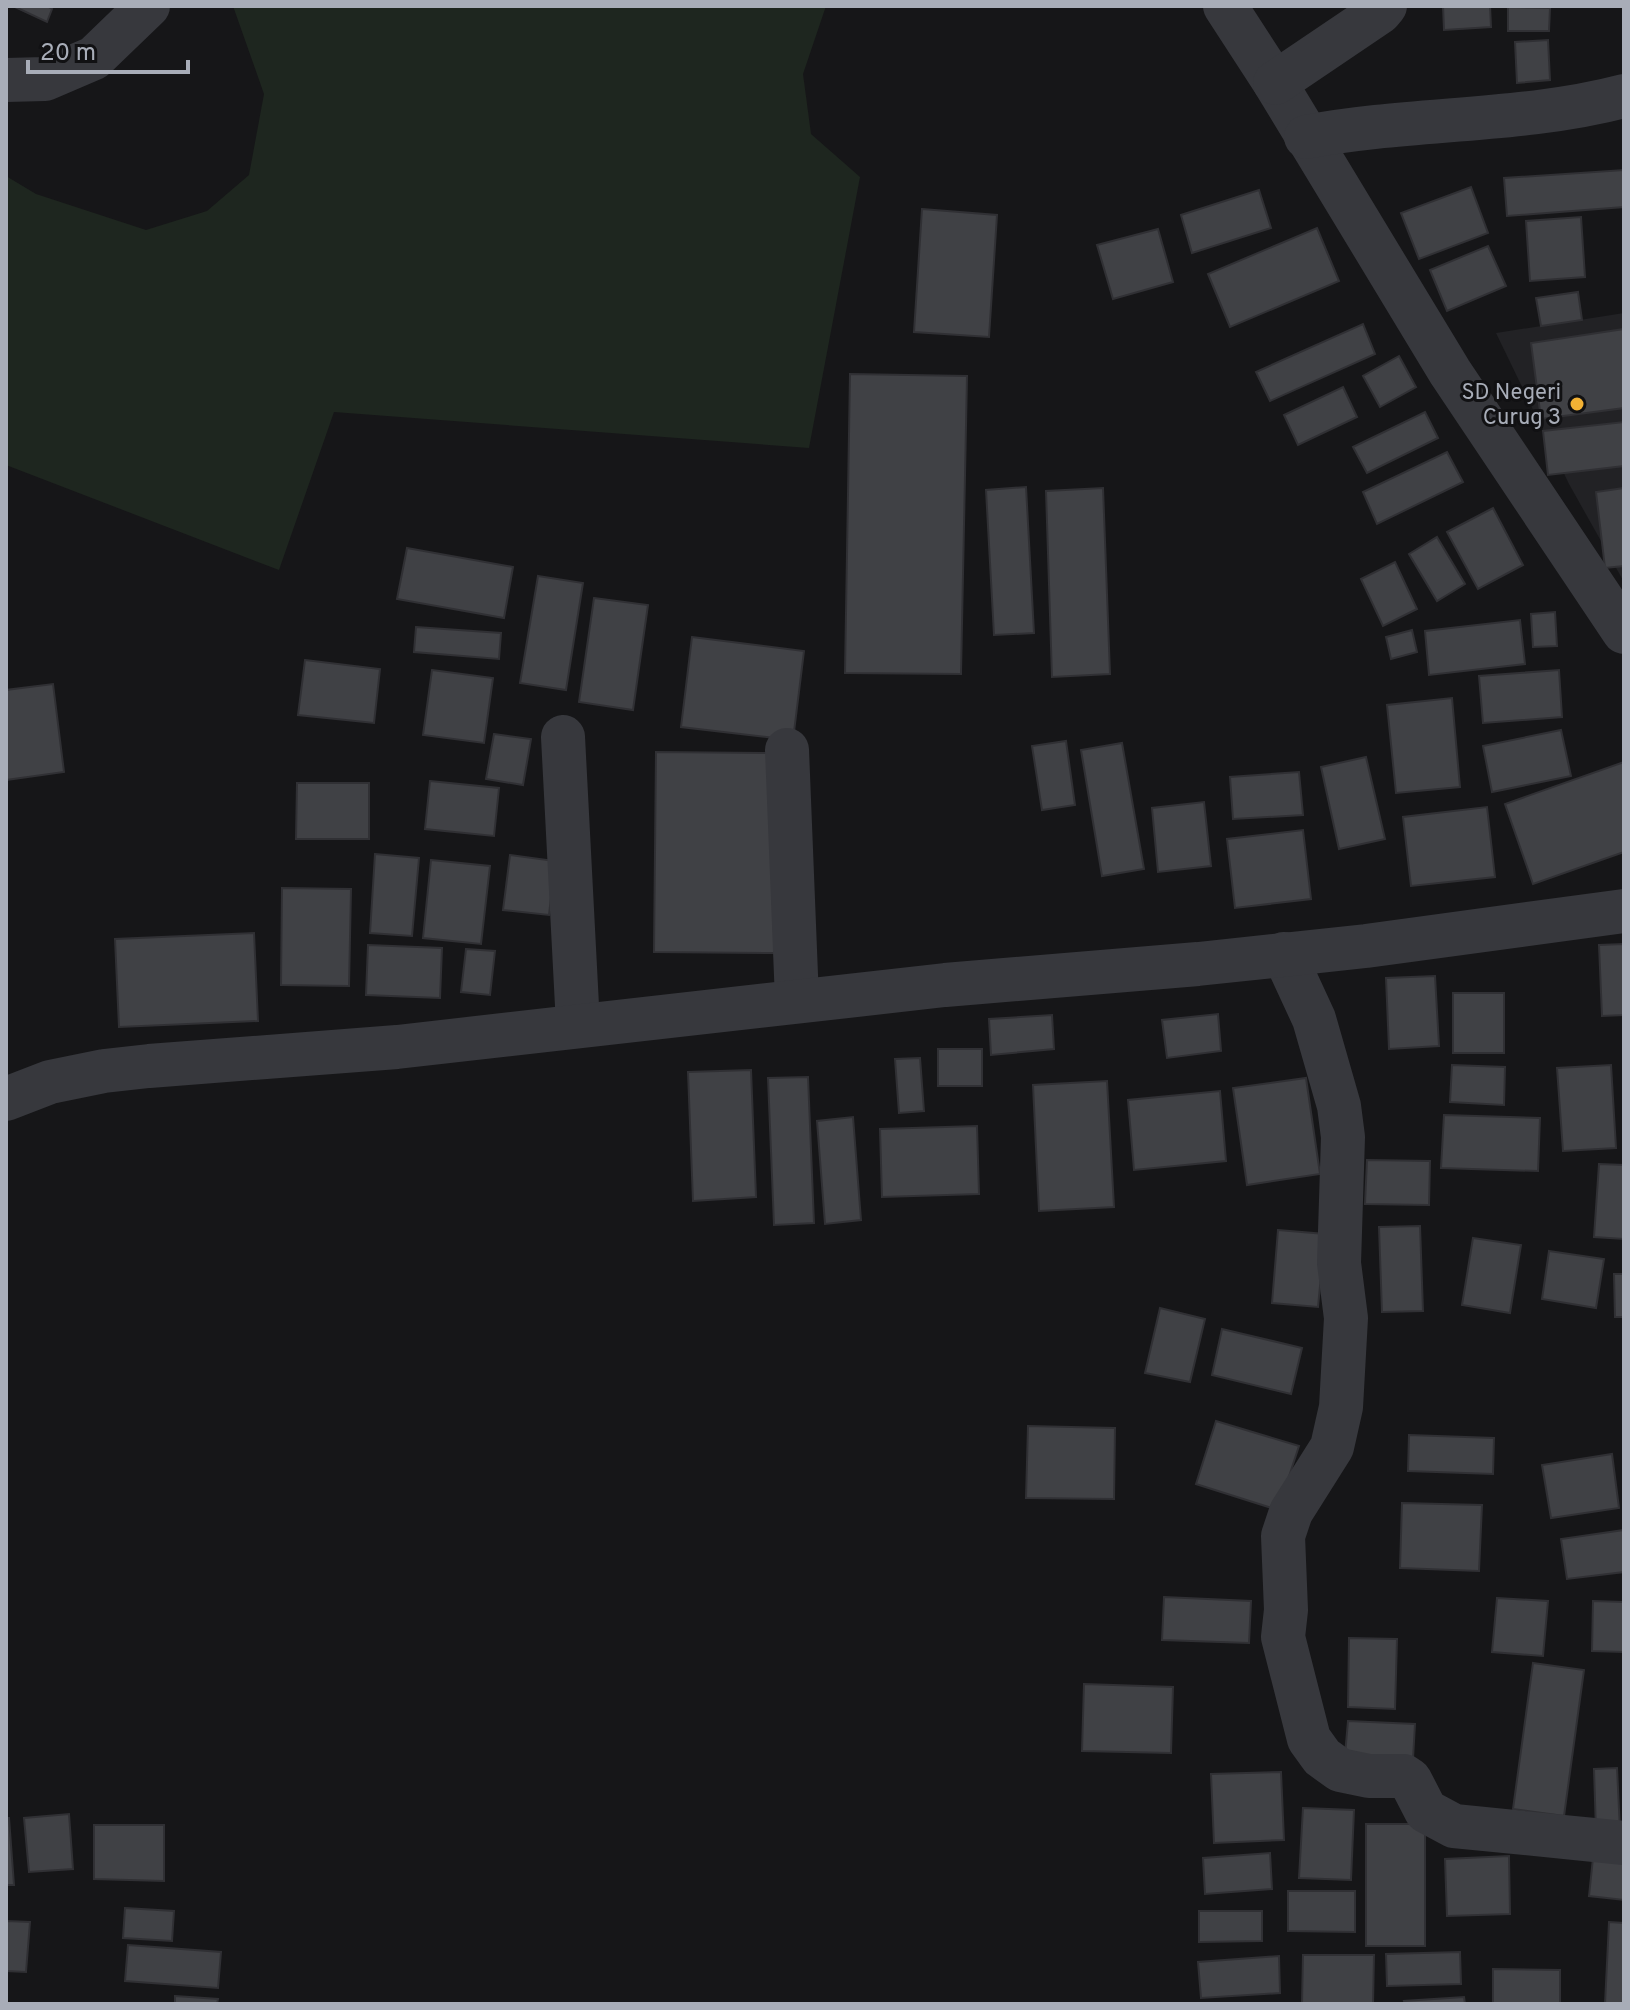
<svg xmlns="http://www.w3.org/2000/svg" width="1630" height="2010" viewBox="0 0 1630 2010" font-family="Overpass,sans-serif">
  <rect width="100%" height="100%" fill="#161618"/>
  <polygon fill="#222225" points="1624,313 1624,582 1569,484 1496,333"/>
  <polygon fill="#1e261f" points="233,6 826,6 803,74 811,134 860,177 809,448 334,412 279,570 6,465 6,176 36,194 146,230 207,211 249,175 264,94"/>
  <g fill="#404145" stroke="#303034" stroke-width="2">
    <polygon points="13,6 47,6 52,9 47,22"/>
    <polygon points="1443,6 1490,6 1491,27 1444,30"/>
    <polygon points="1508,7 1550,8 1549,31 1508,31"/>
    <polygon points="1548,40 1550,80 1517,83 1515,42"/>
    <polygon points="1624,170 1624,207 1507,216 1504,178"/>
    <polygon points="1471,187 1488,233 1419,259 1401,213"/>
    <polygon points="1259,190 1271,228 1192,253 1181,215"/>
    <polygon points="922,209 997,215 989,337 914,332"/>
    <polygon points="1581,217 1585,277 1530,281 1526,221"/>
    <polygon points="1317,228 1339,281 1230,327 1208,274"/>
    <polygon points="1158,229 1173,282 1113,299 1097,245"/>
    <polygon points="1488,246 1506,286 1447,311 1430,270"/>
    <polygon points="1578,292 1582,320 1541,326 1536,298"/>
    <polygon points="1363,324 1375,354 1270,401 1256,372"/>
    <polygon points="1624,329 1624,408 1541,419 1531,343"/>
    <polygon points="1399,356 1416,387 1380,407 1363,376"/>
    <polygon points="850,374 967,376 961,674 845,673"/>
    <polygon points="1343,387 1357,417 1298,445 1284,415"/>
    <polygon points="1425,412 1438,438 1367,473 1353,447"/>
    <polygon points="1624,422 1624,466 1548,475 1543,431"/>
    <polygon points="1447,452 1463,482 1377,524 1363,492"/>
    <polygon points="1026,487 1034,633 994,635 986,490"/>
    <polygon points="1103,488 1110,674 1052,677 1046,491"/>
    <polygon points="1624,488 1624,566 1605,568 1596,492"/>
    <polygon points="1493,508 1523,565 1478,589 1447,532"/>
    <polygon points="1437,537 1465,584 1437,601 1409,554"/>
    <polygon points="407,548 513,567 504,618 397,599"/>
    <polygon points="1395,562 1417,609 1383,626 1361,579"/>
    <polygon points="538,576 583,583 566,690 520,683"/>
    <polygon points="594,598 648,605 633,710 579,702"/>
    <polygon points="1555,612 1557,646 1533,647 1531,614"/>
    <polygon points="1520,620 1525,664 1429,675 1425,631"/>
    <polygon points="416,627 501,633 499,659 414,652"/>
    <polygon points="1412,630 1417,652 1391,659 1386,637"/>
    <polygon points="692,637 804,651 793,740 681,727"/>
    <polygon points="305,660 380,669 374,723 298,715"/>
    <polygon points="432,670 493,678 484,743 423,735"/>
    <polygon points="1559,670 1562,717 1483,723 1479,676"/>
    <polygon points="53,684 64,772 6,780 6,690"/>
    <polygon points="1452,698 1460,787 1396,793 1387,705"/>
    <polygon points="1561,730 1571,776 1492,792 1483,746"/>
    <polygon points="494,734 531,739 523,785 486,779"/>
    <polygon points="1066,741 1075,805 1042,810 1032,746"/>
    <polygon points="1122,743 1144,869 1102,876 1081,750"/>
    <polygon points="656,752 776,753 774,953 654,952"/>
    <polygon points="1366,757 1385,839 1339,849 1321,767"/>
    <polygon points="1624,762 1624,852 1533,884 1505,804"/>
    <polygon points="1299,772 1303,815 1233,819 1230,777"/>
    <polygon points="430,781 499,788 494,836 425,829"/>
    <polygon points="297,783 369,783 369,839 296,839"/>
    <polygon points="1204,802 1211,866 1158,872 1152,808"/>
    <polygon points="1487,807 1495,877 1411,886 1403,817"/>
    <polygon points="1303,830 1311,899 1235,908 1227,839"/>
    <polygon points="375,854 419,858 412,936 370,933"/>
    <polygon points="510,855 555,861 549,915 503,910"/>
    <polygon points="431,860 490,866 481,944 423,938"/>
    <polygon points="282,888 351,889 349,986 281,985"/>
    <polygon points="254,933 258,1021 119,1027 115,939"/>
    <polygon points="1624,944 1624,1015 1602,1016 1599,945"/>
    <polygon points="368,945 442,948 440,998 366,995"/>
    <polygon points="466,949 495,951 490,995 461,992"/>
    <polygon points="1435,976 1439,1046 1389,1049 1386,978"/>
    <rect x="1453" y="993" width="51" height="60"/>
    <polygon points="1218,1014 1221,1051 1167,1058 1162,1020"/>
    <polygon points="1052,1015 1054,1049 991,1055 989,1019"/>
    <rect x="938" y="1049" width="44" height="37"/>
    <polygon points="920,1058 924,1111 899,1113 895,1059"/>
    <polygon points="1452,1065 1505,1067 1504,1105 1450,1102"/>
    <polygon points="1611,1065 1616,1148 1563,1151 1557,1068"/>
    <polygon points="751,1070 756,1197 693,1201 688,1072"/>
    <polygon points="808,1077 814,1223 774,1225 768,1078"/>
    <polygon points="1306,1078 1320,1174 1247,1185 1233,1088"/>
    <polygon points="1107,1081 1114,1207 1039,1211 1033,1085"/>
    <polygon points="1220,1091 1226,1161 1134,1170 1128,1100"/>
    <polygon points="1444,1115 1540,1118 1538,1171 1441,1168"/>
    <polygon points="853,1117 861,1220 825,1224 817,1121"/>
    <polygon points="977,1126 979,1194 882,1197 880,1129"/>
    <polygon points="1367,1160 1430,1161 1429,1205 1365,1204"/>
    <polygon points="1599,1164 1624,1165 1624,1239 1594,1237"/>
    <polygon points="1420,1226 1423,1311 1382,1312 1379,1227"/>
    <polygon points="1278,1230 1325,1234 1318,1307 1272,1303"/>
    <polygon points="1473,1238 1521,1245 1510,1313 1462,1305"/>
    <polygon points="1549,1251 1604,1259 1596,1308 1542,1299"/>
    <polygon points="1614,1274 1624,1274 1624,1317 1615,1317"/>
    <polygon points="1160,1308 1205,1319 1190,1382 1145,1373"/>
    <polygon points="1222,1329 1302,1348 1291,1394 1212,1375"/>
    <polygon points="1216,1421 1299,1446 1278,1510 1196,1484"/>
    <polygon points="1028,1426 1115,1428 1114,1499 1026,1498"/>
    <polygon points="1409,1435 1494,1438 1493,1474 1408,1471"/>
    <polygon points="1612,1454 1619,1508 1551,1518 1542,1465"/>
    <polygon points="1402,1503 1482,1505 1479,1571 1400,1568"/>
    <polygon points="1624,1530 1624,1572 1567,1579 1561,1539"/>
    <polygon points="1164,1597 1251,1601 1249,1643 1162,1640"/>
    <polygon points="1497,1598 1548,1601 1543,1656 1492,1652"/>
    <polygon points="1593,1601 1624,1602 1624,1652 1592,1651"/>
    <polygon points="1349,1638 1397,1639 1395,1709 1348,1707"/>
    <polygon points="1533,1663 1584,1670 1564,1816 1513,1809"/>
    <polygon points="1084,1684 1173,1687 1171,1753 1082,1751"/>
    <polygon points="1348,1721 1415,1724 1413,1759 1345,1755"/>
    <polygon points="1617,1768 1620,1830 1596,1831 1594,1769"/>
    <polygon points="1281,1772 1284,1840 1214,1843 1211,1774"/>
    <polygon points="1303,1808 1354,1810 1351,1880 1299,1878"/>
    <polygon points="69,1814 73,1869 29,1872 24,1818"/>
    <polygon points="6,1818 9,1818 14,1885 6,1885"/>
    <rect x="1366" y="1824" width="59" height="122"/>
    <polygon points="94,1825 164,1825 164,1881 94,1879"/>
    <polygon points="1270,1853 1272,1889 1205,1894 1203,1858"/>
    <polygon points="1509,1856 1510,1914 1447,1916 1445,1859"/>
    <polygon points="1593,1858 1624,1861 1624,1900 1589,1896"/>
    <polygon points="1288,1891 1355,1891 1355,1932 1288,1931"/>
    <polygon points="125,1908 174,1911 172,1941 123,1938"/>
    <polygon points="1199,1911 1262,1911 1262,1941 1199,1942"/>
    <polygon points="6,1921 30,1922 26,1972 6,1971"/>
    <polygon points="1609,1922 1624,1923 1624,2004 1605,2004"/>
    <polygon points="128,1945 221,1952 218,1988 125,1981"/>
    <polygon points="1460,1952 1461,1984 1387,1986 1386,1954"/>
    <polygon points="1303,1955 1374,1955 1373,2004 1302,2004"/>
    <polygon points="1279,1956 1280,1993 1201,1998 1198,1962"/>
    <polygon points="1493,1969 1560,1970 1560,2004 1493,2004"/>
    <polygon points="175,1996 218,1999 217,2004 175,2004"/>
    <polygon points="1464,1997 1465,2004 1405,2004 1404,2001"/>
  </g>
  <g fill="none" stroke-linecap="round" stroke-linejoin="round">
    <g stroke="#37383d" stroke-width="44">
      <polyline points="1225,6 1275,83 1450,372 1624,632"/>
      <polyline points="6,80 45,79 94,58 148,6"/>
      <polyline points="1275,83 1380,12 1385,6"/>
      <path d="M 1306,137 C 1411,117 1521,123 1624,96"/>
      <polyline points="563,737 578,1025"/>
      <polyline points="787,750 797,1000"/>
      <polyline points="1284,954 1314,1019 1339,1106 1343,1137 1339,1263 1346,1318 1341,1407 1332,1447 1291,1512 1283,1536 1286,1610 1283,1637 1309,1739 1322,1757 1340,1770 1369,1776 1404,1776 1410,1780 1426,1811 1454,1826 1624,1843"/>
      <polyline points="6,1099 50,1082 104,1071 149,1066 397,1047 945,985 1198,964 1366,946 1624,911"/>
    </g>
  </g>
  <circle fill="#f2b134" stroke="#111113" stroke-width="3" cx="1577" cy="404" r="8"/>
  <g text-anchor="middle" stroke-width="6" stroke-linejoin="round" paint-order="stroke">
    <g font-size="22" fill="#a8adb8" stroke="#111113" text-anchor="end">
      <text x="1561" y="399">SD Negeri<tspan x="1561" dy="25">Curug 3</tspan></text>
    </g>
  </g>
  <rect width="1630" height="2010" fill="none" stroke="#a8adb8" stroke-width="16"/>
  <path d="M28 60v12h160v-12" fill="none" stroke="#a8adb8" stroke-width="4"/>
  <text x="40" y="60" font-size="24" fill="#a8adb8" stroke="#111113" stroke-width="6" paint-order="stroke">20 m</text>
</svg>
